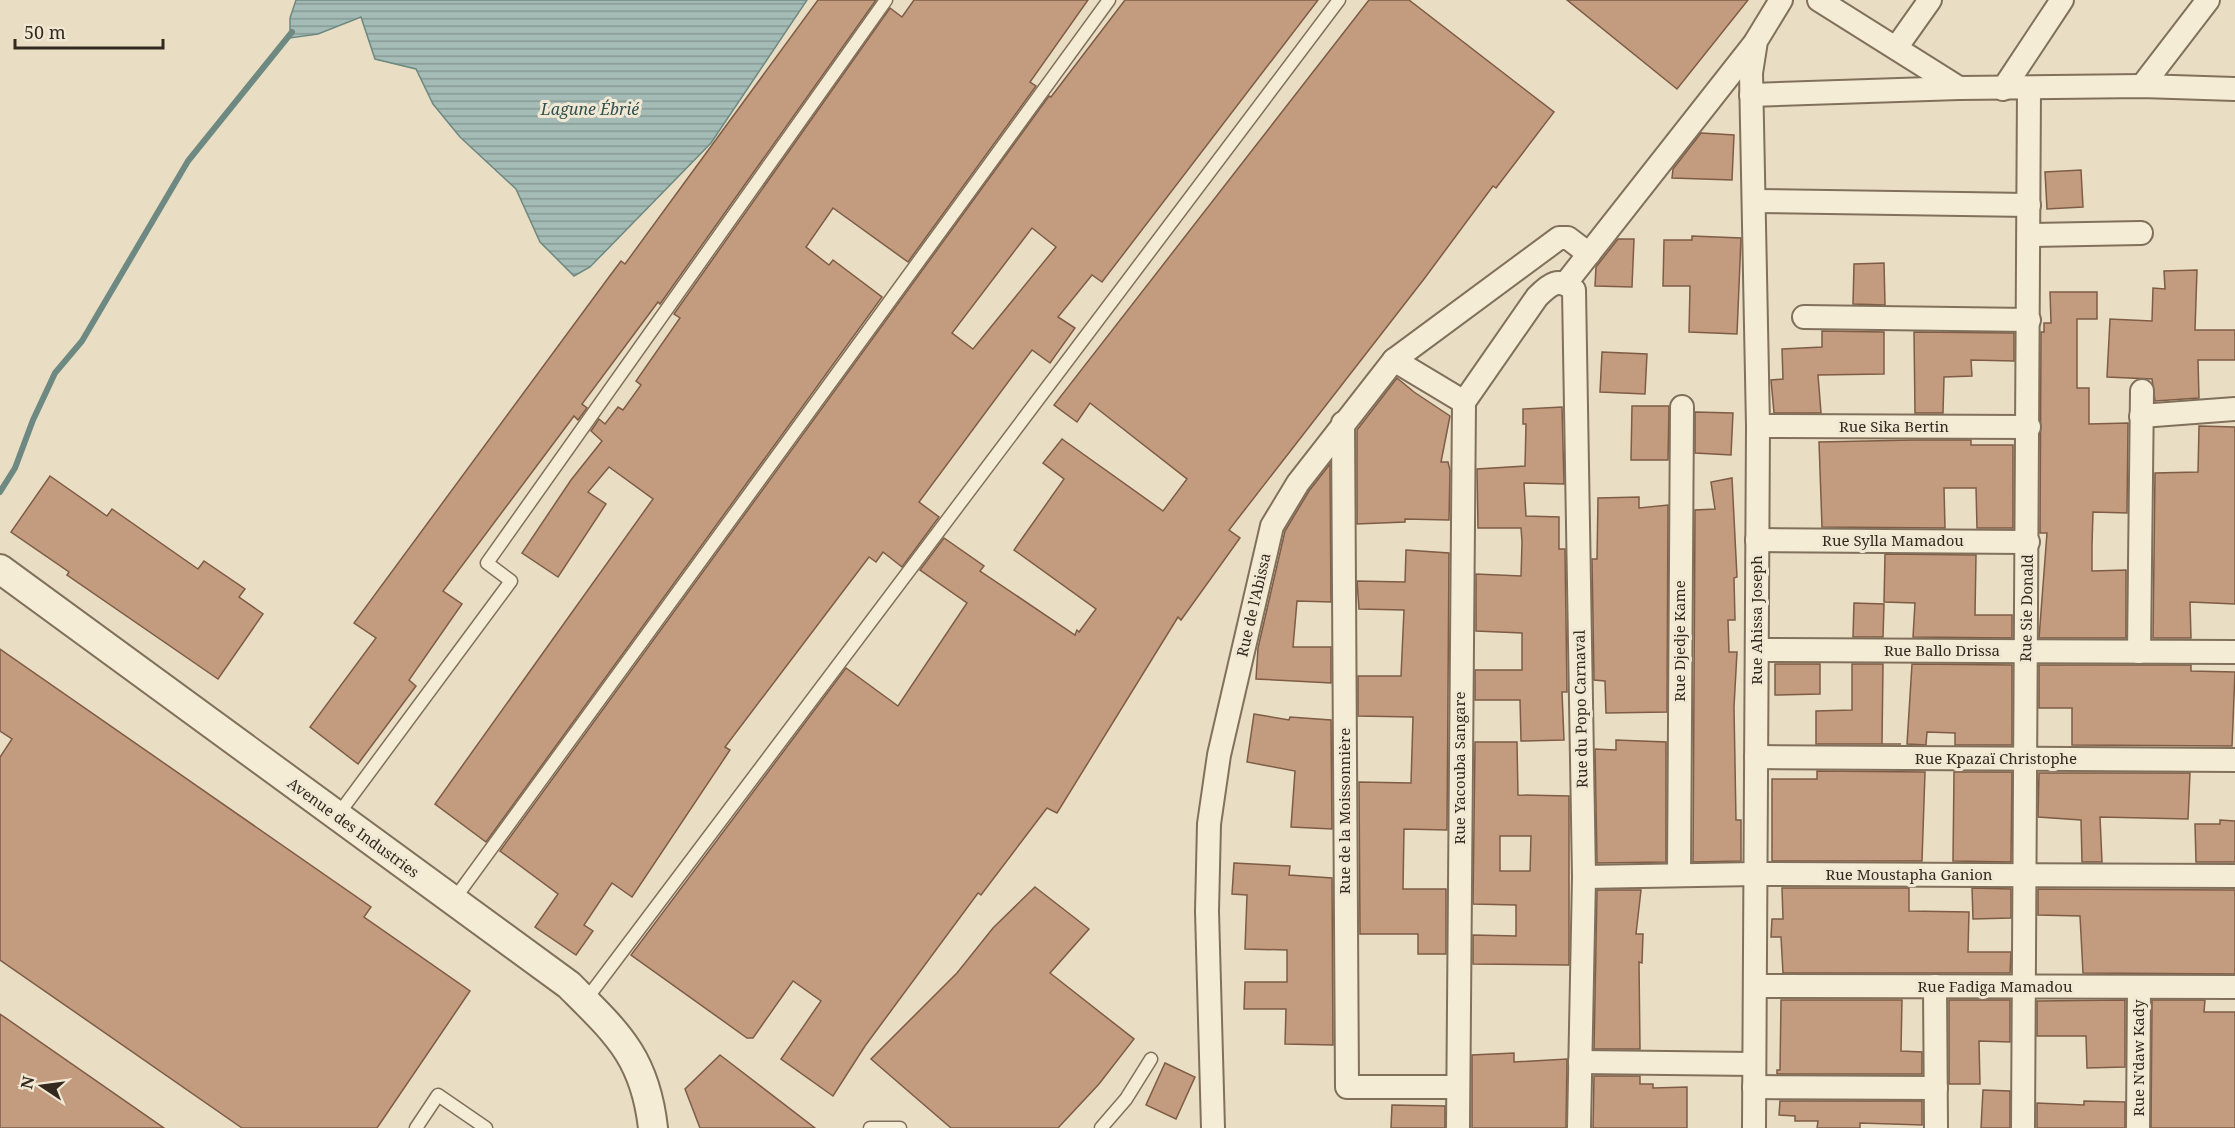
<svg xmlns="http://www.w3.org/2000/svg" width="2235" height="1128" viewBox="0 0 2235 1128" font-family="'Noto Serif',serif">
  <defs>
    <pattern id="water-rules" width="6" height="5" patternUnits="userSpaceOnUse" patternTransform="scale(1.5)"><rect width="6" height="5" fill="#a5bcb6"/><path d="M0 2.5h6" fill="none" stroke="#879993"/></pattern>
  </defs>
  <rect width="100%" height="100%" fill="#e9dec4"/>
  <polygon fill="url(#water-rules)" stroke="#6d8982" stroke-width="1.5" points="296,0 807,0 711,143 590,267 574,276 540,242 516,189 460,137 433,104 416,69 375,59 361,17 318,34 290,38 290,18"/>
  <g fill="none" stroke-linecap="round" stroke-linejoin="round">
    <polyline stroke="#6d8982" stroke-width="6" points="0,492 15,468 33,420 55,373 82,341 188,161 292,32"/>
  </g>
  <g fill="#c39b7e" stroke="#7e5c45" stroke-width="1.5" fill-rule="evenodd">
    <polygon points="818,0 876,0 660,304 658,302 582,404 587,408 578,420 574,416 443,591 462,604 409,680 416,686 358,764 310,727 376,638 354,623 609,277 621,261 625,264"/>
    <polygon points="914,0 1088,0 1030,82 1036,86 908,262 833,208 806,247 829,265 833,260 882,297 486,842 435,804 653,499 609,467 588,492 606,504 558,577 522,553 571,480 602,441 591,431 599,419 605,424 618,407 623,410 641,385 636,381 680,318 674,314 890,8 902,17"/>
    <path d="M 1125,0 L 1318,0 L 1102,282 L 1092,275 L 1058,317 L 1075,328 L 1050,363 L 1032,350 L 919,502 L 939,517 L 902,567 L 883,552 L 876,562 L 869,557 L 725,747 L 730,750 L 632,897 L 612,883 L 584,925 L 593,931 L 576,955 L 535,927 L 558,894 L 500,851 L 1049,96 L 1051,97 ZM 1032,228 L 1056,247 L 973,349 L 952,333 Z"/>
    <polygon points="1369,0 1409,0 1554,112 1496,188 1493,186 1424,279 1229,530 1240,538 1181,620 1178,617 1057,813 1047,808 981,895 978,893 865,1046 833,1096 781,1059 821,1001 793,981 753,1038 747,1038 631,955 846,668 898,706 967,603 920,570 944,538 984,566 980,571 1075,635 1077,630 1079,632 1096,609 1014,550 1064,479 1043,463 1062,439 1163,511 1187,479 1090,403 1077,422 1054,405"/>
    <polygon points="1567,0 1748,0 1677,89"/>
    <polygon points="1701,133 1734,135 1732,180 1672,178 1673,169"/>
    <polygon points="2081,170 2083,207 2047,209 2045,172"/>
    <polygon points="1692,236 1741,238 1737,334 1689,332 1690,286 1663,286 1664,240 1692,240"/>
    <polygon points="1618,239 1634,239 1632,287 1595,286 1596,267"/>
    <polygon points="1884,263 1885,305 1853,304 1854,264"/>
    <polygon points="2197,270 2195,330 2235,330 2235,360 2198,360 2199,398 2155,401 2152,379 2107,377 2110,319 2152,321 2153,288 2165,289 2164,271"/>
    <polygon points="2050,292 2097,292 2097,319 2077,319 2077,388 2089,388 2089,424 2128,423 2127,513 2093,512 2092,545 2092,571 2126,570 2126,638 2039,638 2047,533 2040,533 2041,332 2044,332 2044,323 2051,323"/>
    <polygon points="1822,331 1884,332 1884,374 1818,375 1821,413 1774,413 1771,380 1783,379 1782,349 1822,347"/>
    <polygon points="1914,332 2014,333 2014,361 1971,360 1972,376 1944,377 1943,413 1915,413"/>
    <polygon points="1602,352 1647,354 1645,394 1600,392"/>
    <polygon points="1397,378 1414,392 1450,416 1441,462 1448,462 1450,470 1449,520 1405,519 1405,522 1357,524 1357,430"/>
    <polygon points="1632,406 1669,406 1668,460 1631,460"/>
    <polygon points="1562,407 1564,484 1524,483 1526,516 1559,517 1559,549 1565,549 1567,692 1562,692 1564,740 1521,741 1520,700 1475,700 1475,670 1522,670 1522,633 1476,631 1476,574 1521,576 1522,542 1521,528 1478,528 1477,469 1525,466 1526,424 1523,424 1523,409"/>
    <polygon points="1695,412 1733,413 1731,455 1695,453"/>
    <polygon points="2199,426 2235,427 2235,604 2190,602 2191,638 2153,638 2155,473 2198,472"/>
    <polygon points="1914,440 1971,440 1971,445 2013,445 2013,528 1977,528 1976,488 1944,488 1945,528 1822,527 1819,442"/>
    <polygon points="1330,464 1331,602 1297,601 1293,647 1331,647 1331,683 1256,679 1258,648 1285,531 1309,491"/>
    <polygon points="50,476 107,516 112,509 198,569 204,561 245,589 239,597 263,614 218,679 67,575 69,572 11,532"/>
    <polygon points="1732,478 1737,577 1734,578 1735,620 1728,620 1729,652 1737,652 1734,707 1736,820 1741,820 1741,861 1693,862 1695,510 1715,509 1711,482"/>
    <polygon points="1639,497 1639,508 1668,505 1667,712 1606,713 1605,681 1594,680 1592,559 1597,559 1598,498"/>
    <polygon points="1406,550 1449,553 1447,830 1404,829 1403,889 1446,889 1446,954 1418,954 1418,934 1360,934 1359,782 1411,783 1413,717 1358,716 1358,676 1401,676 1404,610 1359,609 1357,581 1405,582"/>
    <polygon points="1885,554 1976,555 1975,615 2012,615 2012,638 1913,637 1915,603 1884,602"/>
    <polygon points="1854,603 1884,604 1883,637 1853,637"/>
    <polygon points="0,649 371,907 364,917 470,991 377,1128 242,1128 0,960 0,757 12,739 0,731"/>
    <polygon points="1775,664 1820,664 1820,694 1775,695"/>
    <polygon points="1852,664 1883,664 1882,744 1901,744 1816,744 1816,711 1852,710"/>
    <polygon points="1912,664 2012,665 2012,745 1955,745 1955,733 1927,732 1926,745 1907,744"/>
    <polygon points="2039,665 2191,665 2191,671 2235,672 2232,746 2072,745 2072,708 2039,708"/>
    <polygon points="1254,714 1289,720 1290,717 1331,720 1332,829 1291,827 1295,771 1247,762"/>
    <polygon points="1616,740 1666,742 1666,862 1597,863 1595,749 1616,750"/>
    <path d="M 1475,742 L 1517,742 L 1518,795 L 1569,796 L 1569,965 L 1473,964 L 1473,935 L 1516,936 L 1516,905 L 1473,904 ZM 1500,836 L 1531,836 L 1530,871 L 1500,871 Z"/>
    <polygon points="1817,771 1925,772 1922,861 1772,861 1772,779 1817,779"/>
    <polygon points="1954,772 2012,772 2011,862 1953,861"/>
    <polygon points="2039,773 2190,773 2188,819 2100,817 2102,862 2082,862 2081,820 2038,817"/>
    <polygon points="2220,820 2235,821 2235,862 2196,862 2195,824 2220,824"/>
    <polygon points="1234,863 1290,866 1289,875 1332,878 1333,1045 1285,1044 1286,1009 1244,1009 1245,982 1287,982 1287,950 1245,949 1247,895 1232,894"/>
    <polygon points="1035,887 1089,929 1050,973 1134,1039 1099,1084 1058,1128 951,1128 871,1059 957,973 993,928"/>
    <polygon points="1782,888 1909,888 1909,911 1969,912 1968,952 2011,952 2010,973 1783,973 1781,937 1771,937 1772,919 1783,919"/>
    <polygon points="1972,888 2011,889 2011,918 1973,919"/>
    <polygon points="2038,889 2235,890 2235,974 2083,973 2080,916 2038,915"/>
    <polygon points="1597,890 1641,890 1636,934 1643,934 1642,963 1639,962 1640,1049 1594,1049"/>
    <polygon points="1781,1000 1902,1000 1901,1051 1922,1052 1922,1074 1777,1074 1777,1070 1780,1070"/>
    <polygon points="1949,1000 2010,1000 2010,1042 1979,1041 1980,1084 1949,1084"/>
    <polygon points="2125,1000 2125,1067 2087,1068 2086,1036 2037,1036 2037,1001"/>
    <polygon points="2152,1000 2205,1000 2204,1012 2235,1012 2235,1128 2151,1128"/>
    <polygon points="0,1014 164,1128 0,1128"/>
    <polygon points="1514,1053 1514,1062 1567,1059 1566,1128 1472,1128 1472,1055"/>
    <polygon points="720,1055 815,1128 700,1128 685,1089"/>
    <polygon points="1165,1063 1195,1077 1176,1119 1146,1105"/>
    <polygon points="1594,1076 1640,1076 1640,1084 1653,1084 1653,1088 1687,1087 1687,1128 1593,1128"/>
    <polygon points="1983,1090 2010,1091 2010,1128 1981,1128"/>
    <polygon points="1780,1101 1922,1101 1922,1125 1860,1123 1860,1128 1817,1128 1818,1121 1795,1121 1795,1116 1779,1115"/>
    <polygon points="2084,1101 2125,1102 2125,1128 2037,1128 2037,1103 2084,1105"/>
    <polygon points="1392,1105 1445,1106 1445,1128 1391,1128"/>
  </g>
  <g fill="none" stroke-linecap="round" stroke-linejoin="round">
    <defs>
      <g id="service">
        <polyline points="337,816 511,581 487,563 886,0"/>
        <polyline points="453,901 1109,0"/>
        <polyline points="585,1001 1339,0"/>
        <polyline points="416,1128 438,1095 486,1128"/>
        <polyline points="870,1128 900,1128"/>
        <polyline points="1101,1128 1126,1099 1151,1059"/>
      </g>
      <g id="minor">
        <polyline points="1819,0 1959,88 2142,86 2235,89"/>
        <polyline points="1896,48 1930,0"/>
        <polyline points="2142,86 2208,0"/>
        <polyline points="2003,89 2062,0"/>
        <polyline points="1751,95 1959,88"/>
        <polyline points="1755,201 2029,205"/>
        <polyline points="2029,235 2141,233"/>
        <polyline points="1566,283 1754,44"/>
        <polyline points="1804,317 2029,320"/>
        <polyline points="1394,360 1464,402"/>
        <polyline points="2141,416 2235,409"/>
        <polyline points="1343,423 1347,1087 1458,1087"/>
        <polyline points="1758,426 2029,427"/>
        <polyline points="1757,540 2028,542"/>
        <polyline points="1757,650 2235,652"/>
        <polyline points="2139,652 2142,391"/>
        <polyline points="1756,757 2235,760"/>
        <polyline points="1679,875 1682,407"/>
        <polyline points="1584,877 1755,874 2235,876"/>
        <polyline points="1755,986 2235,987"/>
        <polyline points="1935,986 1936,1128"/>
        <polyline points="1580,1062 1754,1064"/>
        <polyline points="1754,1087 1936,1088"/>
        <polyline points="1213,1128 1207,911 1209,824 1219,755 1272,526 1298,483 1394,360 1559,238 1568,238 1589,254"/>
        <path d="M 1458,1128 L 1464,402 L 1537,297 C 1550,284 1558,277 1574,290 L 1584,877 L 1579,1128"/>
        <polyline points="1754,1128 1758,426 1751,73 1756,41 1781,0"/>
        <polyline points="2023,1128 2029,88"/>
        <polyline points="2138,1128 2139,987"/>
      </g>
      <path id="tertiary" d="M 0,569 L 569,985 C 617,1033 645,1057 653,1128"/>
    </defs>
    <use href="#service" stroke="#81705c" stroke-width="15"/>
    <use href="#minor" stroke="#81705c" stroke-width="26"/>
    <use href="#tertiary" stroke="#81705c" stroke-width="32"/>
    <use href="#service" stroke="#f5ecd6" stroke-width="12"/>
    <use href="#minor" stroke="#f5ecd6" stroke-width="22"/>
    <use href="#tertiary" stroke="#f5ecd6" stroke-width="28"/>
  </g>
  <g text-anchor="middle" stroke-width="6" stroke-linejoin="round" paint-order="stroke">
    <g font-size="15" fill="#33291f" stroke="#f1e8d3">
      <text x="1894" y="432">Rue Sika Bertin</text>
      <text x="1893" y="546">Rue Sylla Mamadou</text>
      <text transform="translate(1254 605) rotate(-77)" y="5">Rue de l'Abissa</text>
      <text transform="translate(2027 608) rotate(-89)" y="5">Rue Sie Donald</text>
      <text transform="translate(1757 620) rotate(-90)" y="5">Rue Ahissa Joseph</text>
      <text transform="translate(1680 641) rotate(-90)" y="5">Rue Djedje Kame</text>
      <text x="1942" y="656">Rue Ballo Drissa</text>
      <text transform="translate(1581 709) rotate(-91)" y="5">Rue du Popo Carnaval</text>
      <text x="1996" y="764">Rue Kpazaï Christophe</text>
      <text transform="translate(1460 768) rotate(-90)" y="5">Rue Yacouba Sangare</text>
      <text transform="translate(1345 811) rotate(-90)" y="5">Rue de la Moissonnière</text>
      <text transform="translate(353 828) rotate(36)" y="5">Avenue des Industries</text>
      <text x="1909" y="880">Rue Moustapha Ganion</text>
      <text x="1995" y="992">Rue Fadiga Mamadou</text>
      <text transform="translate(2139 1058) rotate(-90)" y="5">Rue N'daw Kady</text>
    </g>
    <g font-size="16" font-style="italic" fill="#30514f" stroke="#f1e8d3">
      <text x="590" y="115">Lagune Ébrié</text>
    </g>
  </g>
  <g transform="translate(42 1086) rotate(283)" stroke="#f1e8d3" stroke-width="4.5" paint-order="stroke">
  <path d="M0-4.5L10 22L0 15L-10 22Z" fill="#33291f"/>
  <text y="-9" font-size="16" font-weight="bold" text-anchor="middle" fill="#33291f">N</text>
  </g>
  <path d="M15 39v9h148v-9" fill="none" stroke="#33291f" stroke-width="3"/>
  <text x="24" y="39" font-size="18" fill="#33291f" stroke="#f1e8d3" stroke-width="4.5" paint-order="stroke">50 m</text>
</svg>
